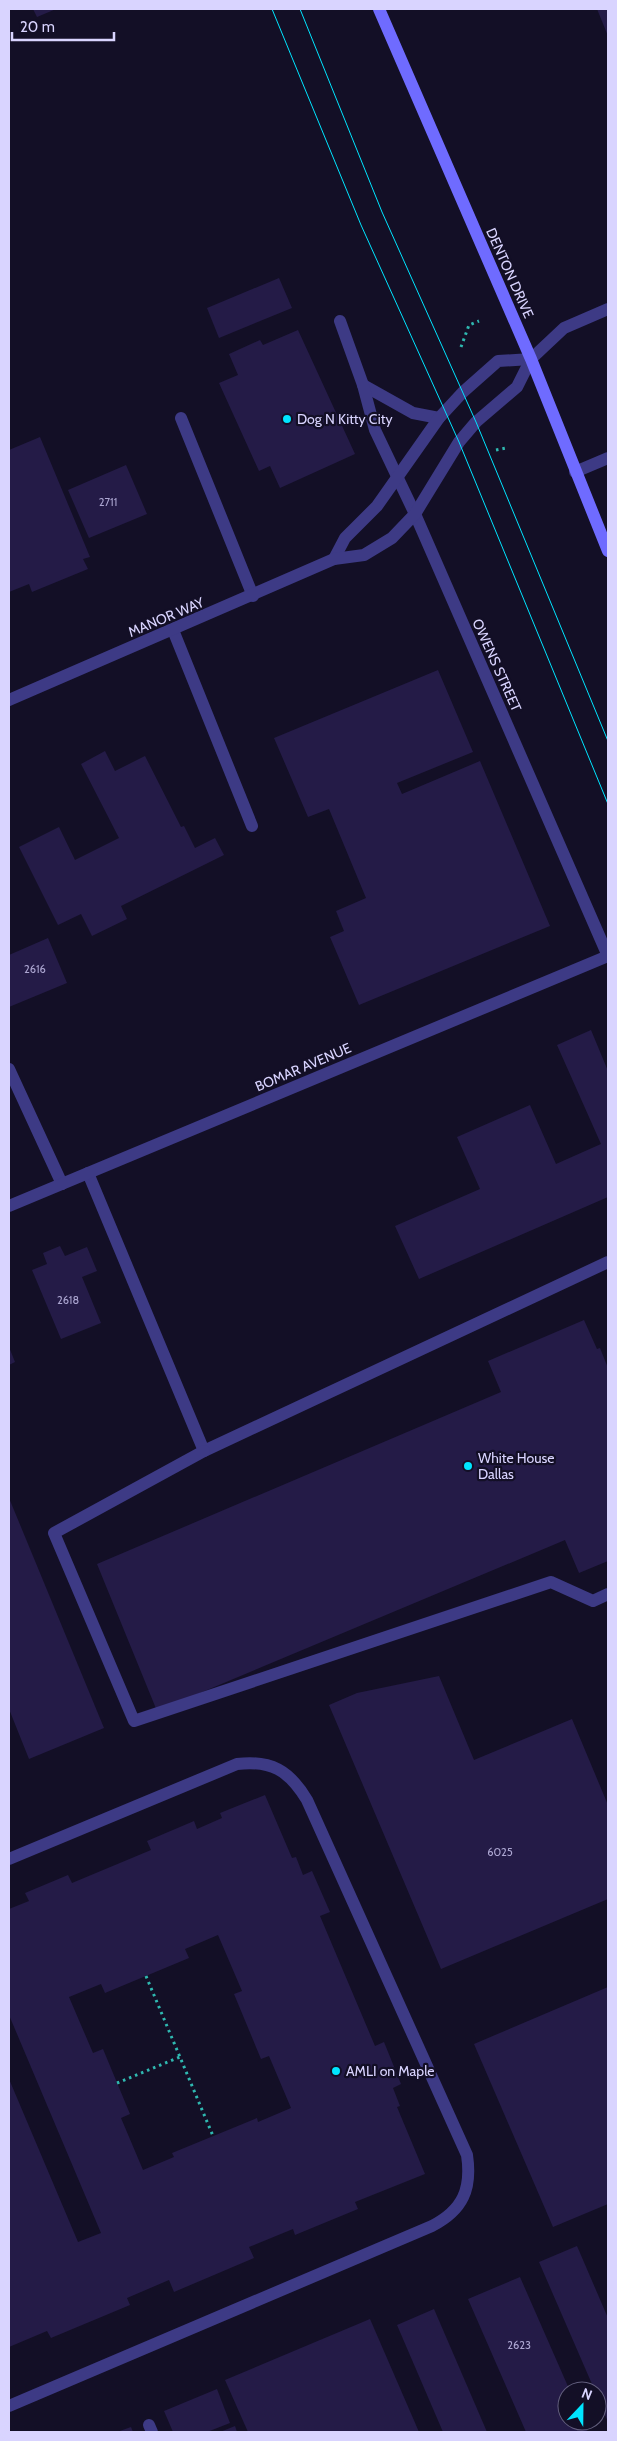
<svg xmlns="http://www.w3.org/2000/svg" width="617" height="2441" viewBox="0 0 617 2441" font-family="Cabin,sans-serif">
  <rect width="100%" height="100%" fill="#130f26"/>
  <g fill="#241b47" fill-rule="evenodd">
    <polygon points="33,9 56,9 37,17"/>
    <polygon points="597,9 608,9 608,36"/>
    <polygon points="279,278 292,308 219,338 207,308"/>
    <polygon points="298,330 355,454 280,488 270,466 259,471 219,383 238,375 229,354 260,340 263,345"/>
    <polygon points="40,437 90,557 83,559 88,569 32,592 29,584 9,592 9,450"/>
    <polygon points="126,465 147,514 89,538 68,490"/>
    <polygon points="438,670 473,752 397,783 402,794 480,761 550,926 359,1005 330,937 344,931 336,911 366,898 329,809 308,817 274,738"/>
    <polygon points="105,751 115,771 145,756 181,827 184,826 195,848 215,838 224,855 121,906 127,919 92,936 81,914 58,925 19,847 59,827 75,860 119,838 81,764"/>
    <polygon points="48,938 67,983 9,1007 9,955"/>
    <polygon points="591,1030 608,1071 608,1197 419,1279 395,1226 480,1189 457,1137 530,1105 556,1164 601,1144 557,1045"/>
    <polygon points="60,1246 65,1256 87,1247 97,1271 82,1277 101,1323 61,1339 32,1270 47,1264 43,1253"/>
    <polygon points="584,1320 597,1349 600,1348 608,1368 608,1561 579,1573 565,1540 157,1711 97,1564 501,1392 488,1361"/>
    <polygon points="9,1347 15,1362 9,1365"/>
    <polygon points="9,1498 104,1728 29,1759 9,1709"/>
    <polygon points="439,1676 474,1760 572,1719 608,1805 608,1899 441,1969 329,1705 357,1693"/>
    <path d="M 265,1795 L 292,1858 L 296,1857 L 303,1875 L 312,1871 L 330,1912 L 320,1916 L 375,2046 L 384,2042 L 401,2084 L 393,2088 L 400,2106 L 397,2107 L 425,2174 L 355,2202 L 358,2209 L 295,2235 L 293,2229 L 249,2247 L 254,2258 L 174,2292 L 169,2280 L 127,2298 L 130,2305 L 51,2338 L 47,2331 L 9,2347 L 9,2079 L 78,2242 L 101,2233 L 9,2015 L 9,1909 L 29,1901 L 25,1893 L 68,1875 L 72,1883 L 151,1850 L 147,1841 L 194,1821 L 197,1829 L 222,1818 L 220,1813 ZM 218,1935 L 242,1991 L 234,1994 L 261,2059 L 269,2056 L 291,2108 L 258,2122 L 257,2118 L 172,2153 L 174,2157 L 143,2170 L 121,2118 L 130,2114 L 103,2049 L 93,2053 L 69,1997 L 101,1984 L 105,1993 L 189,1958 L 185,1949 Z"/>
    <polygon points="608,1987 608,2204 553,2227 474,2044"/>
    <polygon points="577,2246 608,2318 608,2422 597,2396 597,2391 595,2391 539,2262"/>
    <polygon points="520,2277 570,2391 567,2391 567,2421 583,2421 588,2432 526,2432 468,2299"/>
    <polygon points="434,2309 487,2432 443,2432 397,2325"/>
    <polygon points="370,2319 419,2432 248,2432 225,2380"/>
    <polygon points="217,2389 230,2423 207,2432 173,2432 164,2411"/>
    <polygon points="235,2426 237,2432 220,2432"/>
    <polygon points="131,2427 133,2432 117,2432"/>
  </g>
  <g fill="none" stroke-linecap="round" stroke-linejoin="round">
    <g stroke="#2fb8b0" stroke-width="3" stroke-dasharray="2.5 4" stroke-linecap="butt">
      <polyline points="461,347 469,325 479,321"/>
      <polyline points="496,450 506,448"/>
      <polyline points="146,1976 213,2136"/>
      <polyline points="117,2083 180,2057"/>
    </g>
    <g stroke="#3d3a85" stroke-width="12">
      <polyline points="181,418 253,596"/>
      <polyline points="575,472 608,458"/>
      <polyline points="173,630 252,826"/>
      <polyline points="9,1069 62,1184"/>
      <polyline points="88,1173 204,1451 608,1262"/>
      <polyline points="204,1451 54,1533 134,1721 551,1582 593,1601 608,1594"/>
      <path d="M 9,1859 L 237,1764 C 271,1760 289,1770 307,1800 L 467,2155 C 472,2189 463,2210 432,2226 L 9,2406"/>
      <polyline points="149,2425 152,2432"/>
    </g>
    <g stroke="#3d3a85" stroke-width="12">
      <polyline points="363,385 413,413 439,418"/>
      <polyline points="9,1206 608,956 415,514 375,430 363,385 340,321"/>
    </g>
    <g stroke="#3d3a85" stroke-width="12">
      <polyline points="334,559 345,538 377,506 439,418 463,392 498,361 531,359"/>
      <polyline points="9,700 334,559 364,555 392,538 415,514 459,442 476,422 517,387 531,359 564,328 608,309"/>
    </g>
    <polyline stroke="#6f6bff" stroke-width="12" points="379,9 531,359 608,551"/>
    <g stroke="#00e5ff" stroke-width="1">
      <polyline points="272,9 361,225 459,442 608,804"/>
      <polyline points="300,9 382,212 476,422 608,741"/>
    </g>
  </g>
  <g fill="#00e5ff" stroke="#130f26" stroke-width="2">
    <circle cx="287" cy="419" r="5"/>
    <circle cx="468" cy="1466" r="5"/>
    <circle cx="336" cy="2071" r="5"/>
  </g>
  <g text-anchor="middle" stroke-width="4.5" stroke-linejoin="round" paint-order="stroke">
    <g font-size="11" fill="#aca6d1">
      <text x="108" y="506">2711</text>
      <text x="35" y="973">2616</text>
      <text x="68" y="1304">2618</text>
      <text x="500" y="1856">6025</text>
      <text x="519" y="2349">2623</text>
    </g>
    <g font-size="14" fill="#d9d4ff" stroke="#130f26">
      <text transform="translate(510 273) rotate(66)" y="5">DENTON DRIVE</text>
      <text transform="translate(166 617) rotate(-23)" y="5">MANOR WAY</text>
      <text transform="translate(497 665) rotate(66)" y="5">OWENS STREET</text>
      <text transform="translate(303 1067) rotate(-23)" y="5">BOMAR AVENUE</text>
    </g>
    <g font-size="14" fill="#d9d4ff" stroke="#130f26" text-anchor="start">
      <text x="297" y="424">Dog N Kitty City</text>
      <text x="478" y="1463">White House<tspan x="478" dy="16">Dallas</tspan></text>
      <text x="346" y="2076">AMLI on Maple</text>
    </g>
  </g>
  <rect width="617" height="2441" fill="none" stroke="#d9d4ff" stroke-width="20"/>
  <g transform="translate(582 2406) rotate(22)"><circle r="24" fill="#130f26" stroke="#625e7d"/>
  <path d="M0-4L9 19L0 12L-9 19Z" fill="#00e5ff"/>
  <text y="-8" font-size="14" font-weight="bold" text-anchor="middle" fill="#d9d4ff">N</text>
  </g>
  <path d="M12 32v8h102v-8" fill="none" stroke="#d9d4ff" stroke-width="2.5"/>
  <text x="20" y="32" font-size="15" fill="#d9d4ff" stroke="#130f26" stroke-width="4" paint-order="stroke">20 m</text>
</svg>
